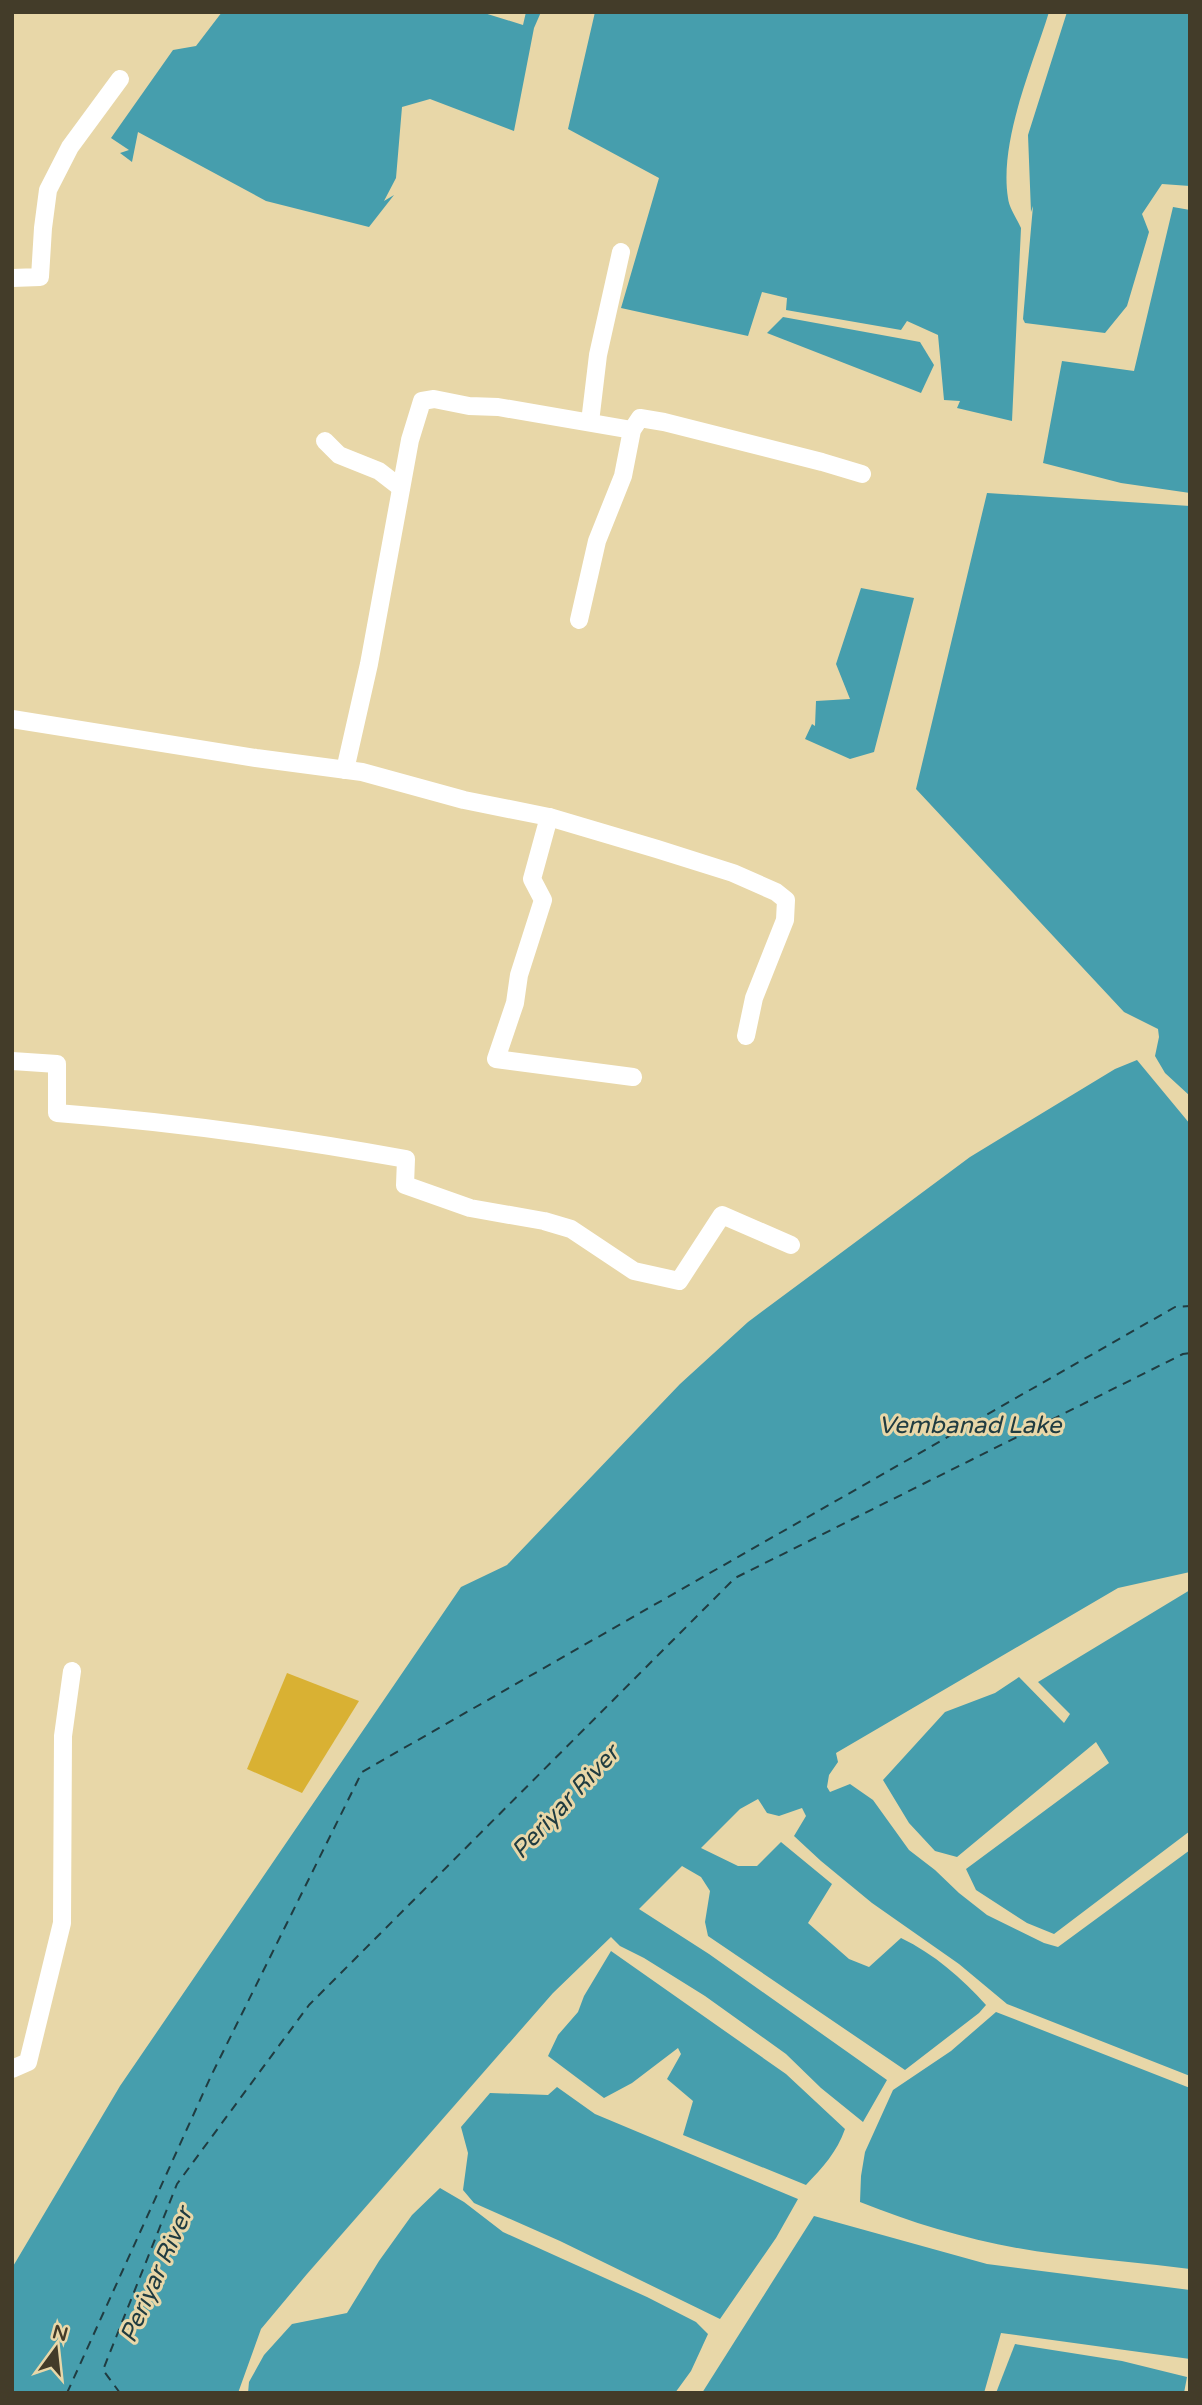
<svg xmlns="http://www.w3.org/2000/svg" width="1202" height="2405" viewBox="0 0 1202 2405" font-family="'Varela Round',sans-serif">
  <rect width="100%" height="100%" fill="#e8d7a8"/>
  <g fill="#469ead">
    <polygon points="222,12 481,12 523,25 526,12 541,12 534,28 514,131 430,99 402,107 396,178 384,201 394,195 369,227 266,201 138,132 132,162 120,153 129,150 111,138 173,50 196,46"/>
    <path d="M 595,12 L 1049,12 C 1032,67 999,141 1008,198 C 1009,208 1017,219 1021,228 L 1012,421 L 957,408 L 960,401 L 944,400 L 938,335 L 907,321 L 901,330 L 786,310 L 787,298 L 762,292 L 748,336 L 621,308 L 659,178 L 568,129 Z"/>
    <polygon points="1067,12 1190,12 1190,186 1162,184 1142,214 1149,232 1127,306 1105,333 1025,323 1023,319 1033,206 1031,212 1028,135"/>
    <polygon points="1173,207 1190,210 1190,493 1121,483 1043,463 1062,361 1134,371"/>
    <polygon points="783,317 920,342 934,365 921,393 767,333"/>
    <polygon points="987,493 1190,506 1190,1096 1165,1073 1155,1056 1159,1037 1158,1029 1124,1012 916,789"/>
    <polygon points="861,588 914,598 874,752 850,759 805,739 812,724 815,726 816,701 850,699 836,664"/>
    <path d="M 1137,1060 L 1190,1124 L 1190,1572 L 1118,1588 L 836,1753 L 838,1762 L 829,1775 L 827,1787 L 830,1792 L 850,1784 L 873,1800 L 909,1850 L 935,1870 L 959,1893 L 987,1915 L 1044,1943 L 1058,1947 L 1190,1850 L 1190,2076 L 1007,2004 L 959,1964 L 872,1903 L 821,1861 L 794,1836 L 806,1816 L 802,1808 L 779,1816 L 767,1813 L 758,1799 L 740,1809 L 701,1848 L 738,1866 L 757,1866 L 781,1842 L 832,1884 L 808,1923 L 849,1959 L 869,1967 L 901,1938 C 934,1954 962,1978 986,2005 L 979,2013 L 905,2070 L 708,1936 L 705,1922 L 710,1891 L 701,1877 L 682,1866 L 639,1909 L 709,1954 L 887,2080 L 863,2122 L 821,2088 L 786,2054 L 705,1996 L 644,1958 L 620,1946 L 611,1937 L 553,1993 L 307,2274 L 261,2329 L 238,2393 L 12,2393 L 12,2268 L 120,2086 L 461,1587 L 507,1565 L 680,1384 L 748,1322 L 970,1157 L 1115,1069 Z"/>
    <polygon points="1190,1590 1190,1831 1054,1934 1027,1923 976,1890 966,1869 1109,1763 1096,1742 957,1857 935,1851 909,1823 883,1780 945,1712 995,1693 1019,1677 1064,1723 1070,1714 1038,1682"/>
    <path d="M 611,1951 L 786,2074 L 845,2129 C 837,2152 823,2167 806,2185 L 683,2135 L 693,2101 L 667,2079 L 681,2054 L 678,2048 L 632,2083 L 604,2098 L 548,2056 L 558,2035 L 578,2012 L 584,1996 Z"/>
    <path d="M 996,2012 L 1190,2088 L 1190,2269 C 1146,2263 1101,2260 1057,2254 C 990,2246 922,2227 860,2202 L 861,2176 L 865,2152 L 893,2090 L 951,2051 Z"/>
    <polygon points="557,2087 595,2114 798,2199 776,2238 720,2319 560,2241 474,2203 463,2190 468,2153 461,2127 490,2093 548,2095"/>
    <polygon points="440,2188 464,2202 503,2232 647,2297 696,2322 708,2334 691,2371 675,2393 248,2393 249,2382 264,2355 292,2324 347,2313 379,2261 412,2215"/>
    <polygon points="814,2216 987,2264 1190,2290 1190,2359 1001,2333 984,2393 702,2393"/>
    <polygon points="1015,2344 1122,2361 1187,2377 1184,2393 996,2393"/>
  </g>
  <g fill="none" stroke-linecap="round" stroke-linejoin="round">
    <g stroke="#203c41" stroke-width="2" stroke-dasharray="9 7" stroke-linecap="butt">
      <polyline points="67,2393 211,2076 362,1772 1175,1307 1190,1306"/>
      <polyline points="120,2393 103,2370 177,2184 309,2005 735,1578 1183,1354 1190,1353"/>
    </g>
  </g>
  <polygon fill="#d9b133" points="287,1673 359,1701 302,1793 247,1769"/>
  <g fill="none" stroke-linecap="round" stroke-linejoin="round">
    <g stroke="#fff" stroke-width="18">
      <polyline points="12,278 40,277 43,228 48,190 70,147 120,79"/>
      <polyline points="590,422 598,355 621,252"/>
      <polyline points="325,441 339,455 379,471 401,488"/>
      <polyline points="579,620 597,541 623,476 632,430 640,418 664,422 822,462 862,474"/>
      <polyline points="12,719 256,758 362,772 464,800 549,817 657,849 733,873 776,892 786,900 785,920 754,998 746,1036"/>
      <polyline points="345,770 369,664 410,440 422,401 434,399 469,406 498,407 632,430"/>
      <polyline points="549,817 532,879 543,900 519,975 515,1003 496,1059 633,1077"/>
      <path d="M 12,1061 L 57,1064 L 57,1113 C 174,1122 290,1138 406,1159 L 405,1185 L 470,1208 L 544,1221 L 571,1229 L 634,1271 L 679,1281 L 722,1215 L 791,1245"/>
      <polyline points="12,2069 28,2062 62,1923 63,1736 72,1671"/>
    </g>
  </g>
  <g text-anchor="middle" stroke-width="6" stroke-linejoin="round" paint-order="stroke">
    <g font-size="24" font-style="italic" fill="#203c41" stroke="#e8d7a8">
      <text x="970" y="1433">Vembanad Lake</text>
      <text transform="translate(565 1802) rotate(-47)" y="8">Periyar River</text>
      <text transform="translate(156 2275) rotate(-66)" y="8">Periyar River</text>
    </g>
  </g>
  <rect width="1202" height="2405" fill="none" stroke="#433c29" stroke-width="28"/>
  <g transform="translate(56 2349) rotate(15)" stroke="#e8d7a8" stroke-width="5" paint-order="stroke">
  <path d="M0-5L12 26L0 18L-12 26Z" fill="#433c29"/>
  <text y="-10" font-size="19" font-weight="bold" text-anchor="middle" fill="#433c29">N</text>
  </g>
</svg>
